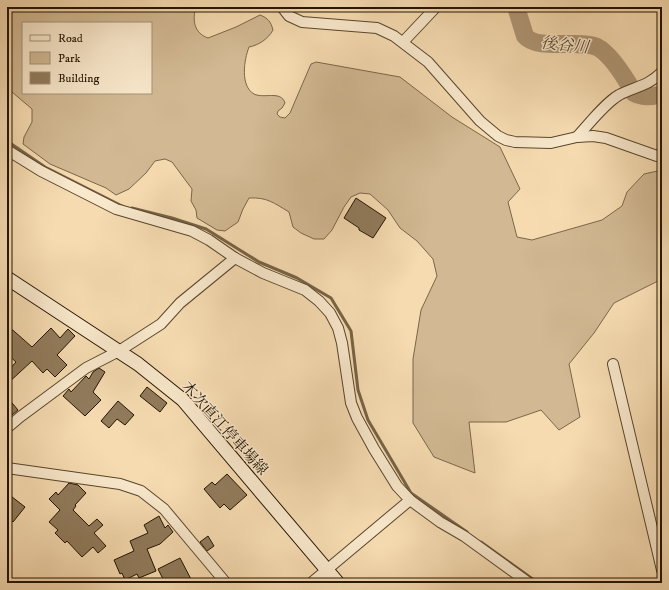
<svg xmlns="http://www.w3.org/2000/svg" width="669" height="590" viewBox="0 0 669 590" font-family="'IM FELL DW Pica','Noto Serif JP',serif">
  <rect width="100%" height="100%" fill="#f6dbb1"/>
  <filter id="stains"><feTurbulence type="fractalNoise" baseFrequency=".005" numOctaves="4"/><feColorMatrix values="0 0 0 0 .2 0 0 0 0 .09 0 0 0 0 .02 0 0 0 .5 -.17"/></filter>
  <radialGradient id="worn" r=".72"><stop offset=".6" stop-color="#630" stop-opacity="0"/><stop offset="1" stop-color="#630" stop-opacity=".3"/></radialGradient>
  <path fill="#d2b993" stroke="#7b664a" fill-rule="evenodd" d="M 7,7 L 196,7 C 192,20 194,33 208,38 L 236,27 L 260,15 C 268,18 271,22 273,30 C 268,39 259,45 249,47 C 244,60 240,86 254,94 C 264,99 281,90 285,103 L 282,108 L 278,111 L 277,114 L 280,117 L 285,118 L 290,113 L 311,64 L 316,62 L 400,77 L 452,117 L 500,147 L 520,189 L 508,202 L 517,237 L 532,240 L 602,220 L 622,206 L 627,192 L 644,174 L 662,170 L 662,278 L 660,280 L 614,303 L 594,333 L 569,364 L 580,417 L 559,430 L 541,410 L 506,422 L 469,422 L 475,473 L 434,457 L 413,423 L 413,359 L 421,310 L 437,276 L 433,259 L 417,241 L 400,228 L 388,210 L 370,194 L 360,193 L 351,197 L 344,207 L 332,230 L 324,239 L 314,239 L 301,233 L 293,227 L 289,212 C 274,203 267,197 249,198 L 243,209 L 238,222 L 225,231 L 217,230 L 197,218 L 196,210 L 191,201 L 192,189 L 172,162 L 165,159 L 155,161 L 146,173 L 129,189 L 116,195 L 106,188 L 50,164 L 23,144 L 24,137 L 32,122 L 32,109 L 12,92 L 7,92 ZM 23,23 L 151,23 L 151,93 L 23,93 Z"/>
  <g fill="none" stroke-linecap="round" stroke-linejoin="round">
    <g stroke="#776346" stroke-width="3">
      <polyline points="7,141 45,167 124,207"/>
      <polyline points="132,208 172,218 206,229 259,262 297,278 331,298 351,331 358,390 368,420 411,493 467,532"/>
      <polyline points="481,542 534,580 541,583"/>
    </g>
    <path stroke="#af9775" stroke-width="18" d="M 516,7 L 525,36 C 537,51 580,39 597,47 C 611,54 626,79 634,93 C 643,98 652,97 662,94"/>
  </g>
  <g fill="#917b5c" stroke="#241400">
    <polygon points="356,198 386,218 373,238 359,230 359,228 344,218"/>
    <polygon points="7,325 32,347 51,328 60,338 68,329 75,336 57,355 67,365 55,377 47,369 43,373 32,361 7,384 7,372 16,362 7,354"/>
    <polygon points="99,368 105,372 93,392 101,400 85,416 63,396 69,389 71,392 86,376 89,379 93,372"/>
    <polygon points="147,387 167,403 160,412 140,396"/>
    <polygon points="7,397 18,410 7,419"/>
    <polygon points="118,401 134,415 125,425 117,419 109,428 101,421"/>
    <polygon points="227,474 247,495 230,510 224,504 220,508 204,489 212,482 215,485"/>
    <polygon points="69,483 78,485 86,493 75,505 76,506 73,510 89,526 97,519 103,525 94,533 106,546 98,553 93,547 82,557 67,541 65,543 55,533 58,530 49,522 60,510 49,499 56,492 58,495"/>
    <polygon points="7,493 25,507 13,522 7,517"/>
    <polygon points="159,516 165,528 168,525 173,532 160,544 147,549 156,571 139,578 137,574 125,580 122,573 120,574 114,560 134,551 130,541 148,533 144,525"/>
    <polygon points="208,536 214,546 207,551 200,542"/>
    <polygon points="180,558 193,583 172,583 170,580 165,583 158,569"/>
  </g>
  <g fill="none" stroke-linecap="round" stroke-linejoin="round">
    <defs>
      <g id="minor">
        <polyline points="282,7 289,16 302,22 377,28 394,36 428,62 480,121 498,136 506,140 515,142 551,143 577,137 593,136 606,138 657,156 662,153"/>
        <polyline points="403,42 436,7"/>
        <path d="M 577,137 C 589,124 604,104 619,95 C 636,86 647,87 662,72"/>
        <polyline points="7,150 41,171 116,209 192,231 209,240 235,258 263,273 305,290 319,301 330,313 338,328 342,343 351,403 357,418 374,449 397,486 410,500 440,522 464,536 529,583"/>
        <polyline points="613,364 662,570"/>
        <polyline points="7,428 20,417 86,368 119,351 161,324 180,303 235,258"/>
        <polyline points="7,468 120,484 141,491 164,509 226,583"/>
        <polyline points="311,583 410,500"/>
      </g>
      <polyline id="secondary" points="7,278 138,364 183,400 338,583"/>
    </defs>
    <use href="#minor" stroke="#58462c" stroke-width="12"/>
    <use href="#secondary" stroke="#241400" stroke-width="15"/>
    <use href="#minor" stroke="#f9e8cc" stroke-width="10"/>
    <use href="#secondary" stroke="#f9e8cc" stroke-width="13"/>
  </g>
  <g text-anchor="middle" stroke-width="3" stroke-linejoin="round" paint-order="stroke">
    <g font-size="15" fill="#241400" stroke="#f9e8cc">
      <text transform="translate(225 428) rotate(48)" y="5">木次直江停車場線</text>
    </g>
    <g font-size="16" font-style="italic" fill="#5c482f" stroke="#f9e8cc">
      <text transform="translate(565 44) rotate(6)" y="6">後谷川</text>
    </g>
  </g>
  <rect width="669" height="590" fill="none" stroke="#f6dbb1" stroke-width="24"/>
  <rect x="8" y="8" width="653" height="574" fill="none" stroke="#241400" stroke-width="2"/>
  <rect x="12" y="12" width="645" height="566" fill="none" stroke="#241400"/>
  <rect x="22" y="22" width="130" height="72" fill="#f9e8cc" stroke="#a4937a"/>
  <rect x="30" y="35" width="20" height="6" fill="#f9e8cc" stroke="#a4937a"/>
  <text x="58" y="42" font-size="12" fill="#241400">Road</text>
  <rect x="30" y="52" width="20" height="12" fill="#d2b993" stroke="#a4937a"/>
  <text x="58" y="62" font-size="12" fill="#241400">Park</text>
  <rect x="30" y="72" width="20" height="12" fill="#917b5c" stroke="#a4937a"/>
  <text x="58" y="82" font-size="12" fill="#241400">Building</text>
  <rect width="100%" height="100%" filter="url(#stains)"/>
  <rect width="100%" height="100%" fill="url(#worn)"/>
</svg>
